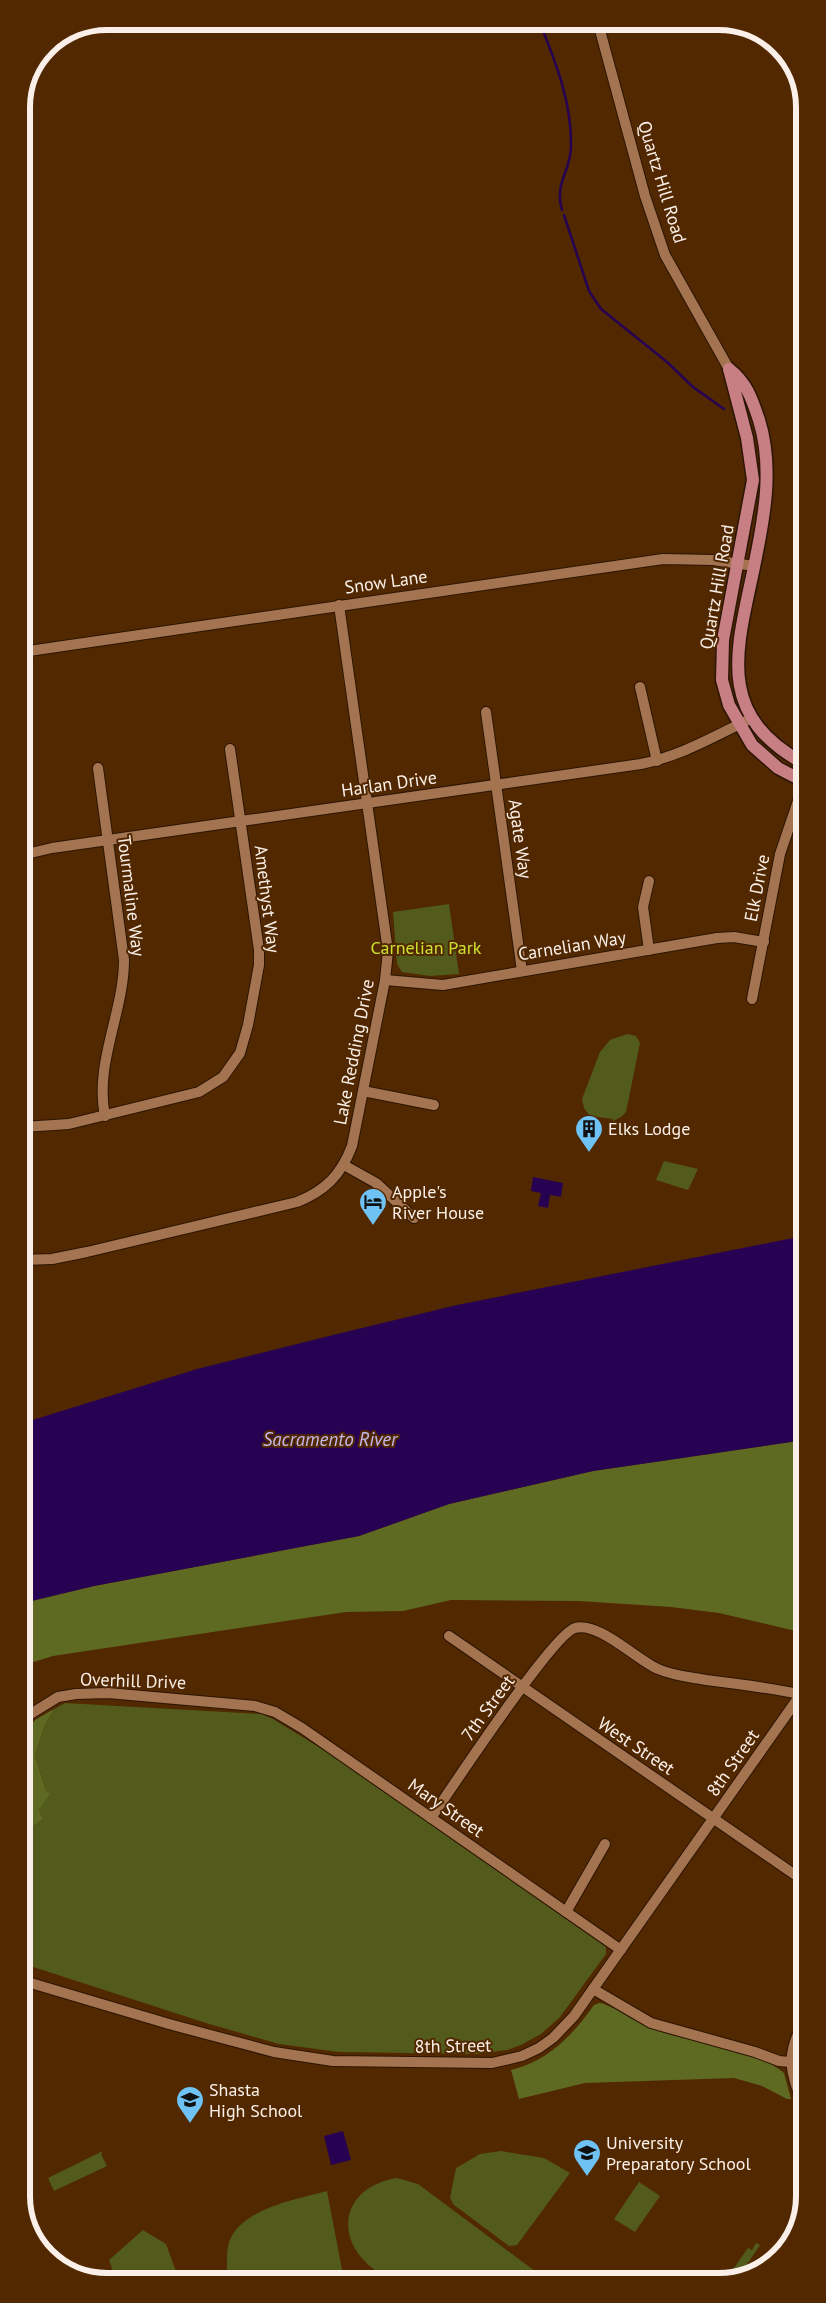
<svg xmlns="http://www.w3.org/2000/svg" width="826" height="2303" viewBox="0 0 826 2303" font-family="'PT Sans',sans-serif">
  <rect width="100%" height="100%" fill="#512800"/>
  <g fill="#525b1c">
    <polygon points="449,904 459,974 430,976 402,972 397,964 393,912"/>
    <polygon points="627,1034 636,1036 640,1043 626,1112 621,1117 613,1121 613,1119 590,1116 584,1108 582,1099 600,1052 610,1040"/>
    <polygon points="664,1161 698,1169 688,1190 656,1180"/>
    <polygon points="65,1703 261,1714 273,1719 322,1749 599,1942 606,1947 606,1954 560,2017 541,2034 521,2045 507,2050 477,2054 339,2052 279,2044 206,2023 24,1964 24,1833 43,1819 39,1810 46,1791 35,1755 45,1725 54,1709"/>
    <polygon points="103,2151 101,2154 107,2166 54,2191 48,2178"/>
    <polygon points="501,2151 544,2158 570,2173 517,2245 509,2246 454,2205 450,2198 456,2168 480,2154"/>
    <path d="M 397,2178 L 418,2184 L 547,2280 C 508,2280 470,2280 432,2280 C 420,2280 403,2283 390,2280 C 385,2279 379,2273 375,2270 C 331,2238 343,2186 397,2178 Z"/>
    <polygon points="639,2182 660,2196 635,2232 614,2219"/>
    <path d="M 327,2191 L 344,2280 L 226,2281 C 228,2270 226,2257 228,2246 C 236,2209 298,2199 327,2191 Z"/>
    <polygon points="143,2230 166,2244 177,2274 177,2281 123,2281 114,2274 109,2260"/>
    <polygon points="756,2243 760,2245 737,2279 729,2275 748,2248 752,2250"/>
  </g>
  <g fill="#5e6922">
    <polygon points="804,1440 804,1633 719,1613 671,1607 579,1601 451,1600 403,1611 346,1612 53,1656 24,1665 23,1603 94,1586 359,1536 449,1504 593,1471"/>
    <polygon points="54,1709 45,1725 35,1755 46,1791 50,1794 39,1810 43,1819 24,1833 24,1734 35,1720"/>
    <path d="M 599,2003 C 609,2003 637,2023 650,2028 C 688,2043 754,2047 784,2073 L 791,2099 L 787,2099 L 762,2086 L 734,2078 L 585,2083 L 519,2099 L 511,2070 C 548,2061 572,2036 594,2005 Z"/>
  </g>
  <g fill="#280252">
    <polygon points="533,1177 563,1183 561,1197 550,1195 548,1208 538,1206 541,1193 531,1191"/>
    <polygon points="803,1236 804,1440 593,1471 449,1504 359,1536 94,1586 23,1603 23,1423 197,1369 329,1336 457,1305"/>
    <polygon points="343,2131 351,2160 331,2165 324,2136"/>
  </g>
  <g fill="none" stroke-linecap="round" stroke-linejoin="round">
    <g stroke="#280252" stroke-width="2.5">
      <path d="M 540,23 C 556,63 572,103 571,146 C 571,172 554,182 562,210"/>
      <polyline points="564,215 589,291 601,309 667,362 693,387 724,409"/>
    </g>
    <defs>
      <g id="minor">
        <polyline points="598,23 645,196 665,255 729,369"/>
        <polyline points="22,652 663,559 713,560 754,566"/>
        <polyline points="640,687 657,761"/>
        <polyline points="486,712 522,971"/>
        <path d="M 98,768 L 124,960 C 124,1012 94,1064 105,1116"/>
        <path d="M 22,855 L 52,848 L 641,764 C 680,756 711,738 746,721"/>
        <polyline points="649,881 643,907 649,950"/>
        <polyline points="385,980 443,985 717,938 734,937 764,942"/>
        <polyline points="752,999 780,854 803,786"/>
        <polyline points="363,1091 434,1105"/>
        <polyline points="23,1127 69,1124 199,1092 223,1077 240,1053 248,1025 259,965 259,950 230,749"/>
        <polyline points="344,1165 376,1183 414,1218"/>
        <path d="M 23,1260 L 52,1259 L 87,1252 L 297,1202 C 325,1191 341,1175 352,1146 L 385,980 L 388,951 L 339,605"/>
        <polyline points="449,1636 804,1881"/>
        <polyline points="24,1718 58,1697 76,1694 108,1693 255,1706 275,1712 302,1728 621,1950"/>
        <path d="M 431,1818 C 451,1789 553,1634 575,1628 C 598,1621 637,1660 658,1669 C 674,1676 690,1677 706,1680 C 739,1684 772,1688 804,1695"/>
        <polyline points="566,1912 605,1844"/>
        <polyline points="24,1981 169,2024 274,2052 333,2061 492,2063 522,2056 539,2048 553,2038 574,2016 801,1694"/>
        <polyline points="593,1989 651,2023 755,2052 779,2061 790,2062"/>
        <path d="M 804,2022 C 783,2059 792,2074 805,2110"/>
      </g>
      <g id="major">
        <polyline points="729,369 747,438 753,480 723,640 722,680 729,705 752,745 778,768 803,781"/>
        <path d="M 729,369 C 747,383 752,399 759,420 C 774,468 764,519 754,567 C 737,649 714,714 803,763"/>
      </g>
    </defs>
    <use href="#minor" stroke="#2c1504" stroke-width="12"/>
    <use href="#major" stroke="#2c1504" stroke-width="15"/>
    <use href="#minor" stroke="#a47450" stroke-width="10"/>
    <use href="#major" stroke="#c77f84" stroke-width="12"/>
  </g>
  <defs>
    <symbol id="building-pin" viewBox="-11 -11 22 30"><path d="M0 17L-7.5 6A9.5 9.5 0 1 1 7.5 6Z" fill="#6fc2f4" stroke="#512800"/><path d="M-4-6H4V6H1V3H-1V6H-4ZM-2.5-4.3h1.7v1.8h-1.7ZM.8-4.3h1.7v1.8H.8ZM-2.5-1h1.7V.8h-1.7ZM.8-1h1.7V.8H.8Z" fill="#111"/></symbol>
    <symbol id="hotel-pin" viewBox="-11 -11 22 30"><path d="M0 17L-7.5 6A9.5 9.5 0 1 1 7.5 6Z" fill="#6fc2f4" stroke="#512800"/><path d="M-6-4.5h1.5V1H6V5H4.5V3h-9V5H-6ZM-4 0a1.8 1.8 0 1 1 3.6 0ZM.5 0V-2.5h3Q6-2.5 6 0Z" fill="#111"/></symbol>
    <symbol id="school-pin" viewBox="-11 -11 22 30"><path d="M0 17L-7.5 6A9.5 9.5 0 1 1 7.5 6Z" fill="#6fc2f4" stroke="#512800"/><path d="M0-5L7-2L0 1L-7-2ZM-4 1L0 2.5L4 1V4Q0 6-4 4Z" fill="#111"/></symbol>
  </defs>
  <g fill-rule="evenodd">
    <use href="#building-pin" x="573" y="1113" width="32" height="43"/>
    <use href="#hotel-pin" x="357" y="1186" width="32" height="43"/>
    <use href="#school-pin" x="174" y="2084" width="32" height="43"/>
    <use href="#school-pin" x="571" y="2137" width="32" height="43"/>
  </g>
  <g text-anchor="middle" stroke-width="4" stroke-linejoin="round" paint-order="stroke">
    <g font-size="18" fill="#fbf0e9" stroke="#512800">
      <text transform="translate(662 182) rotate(73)" y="6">Quartz Hill Road</text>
      <text transform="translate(386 582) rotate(-8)" y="6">Snow Lane</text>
      <text transform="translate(717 587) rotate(-80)" y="6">Quartz Hill Road</text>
      <text transform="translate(389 784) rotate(-8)" y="6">Harlan Drive</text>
      <text transform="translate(520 839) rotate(82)" y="6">Agate Way</text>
      <text transform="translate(757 888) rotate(-79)" y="6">Elk Drive</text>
      <text transform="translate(131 896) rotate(83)" y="6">Tourmaline Way</text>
      <text transform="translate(267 899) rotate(83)" y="6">Amethyst Way</text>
      <text transform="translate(572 946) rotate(-9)" y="6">Carnelian Way</text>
      <text transform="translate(354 1052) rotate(-79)" y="6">Lake Redding Drive</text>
      <text transform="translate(133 1681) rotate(2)" y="6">Overhill Drive</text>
      <text transform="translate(488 1708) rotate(-54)" y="6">7th Street</text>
      <text transform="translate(636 1746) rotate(34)" y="6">West Street</text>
      <text transform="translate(733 1763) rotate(-55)" y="6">8th Street</text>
      <text transform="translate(446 1808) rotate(35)" y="6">Mary Street</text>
      <text transform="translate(453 2046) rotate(-1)" y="6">8th Street</text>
    </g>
    <g font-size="18" fill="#cce232" stroke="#512800">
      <text x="426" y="954">Carnelian Park</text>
    </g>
    <g font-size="18" fill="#fbf0e9" stroke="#512800" text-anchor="start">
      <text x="608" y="1135">Elks Lodge</text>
      <text x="392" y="1198">Apple's<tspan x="392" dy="21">River House</tspan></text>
      <text x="209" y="2096">Shasta<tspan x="209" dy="21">High School</tspan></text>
      <text x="606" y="2149">University<tspan x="606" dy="21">Preparatory School</tspan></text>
    </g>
    <g font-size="19" font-style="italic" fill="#c6b8ed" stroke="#512800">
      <text x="330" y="1446">Sacramento River</text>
    </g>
  </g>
  <path d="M0 0H826V2303H0ZM107 30H719A77 77 0 0 1 796 107V2196A77 77 0 0 1 719 2273H107A77 77 0 0 1 30 2196V107A77 77 0 0 1 107 30Z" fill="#512800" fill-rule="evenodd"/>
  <path fill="none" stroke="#fbf0e9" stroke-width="6" d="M107 30H719A77 77 0 0 1 796 107V2196A77 77 0 0 1 719 2273H107A77 77 0 0 1 30 2196V107A77 77 0 0 1 107 30Z"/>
</svg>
